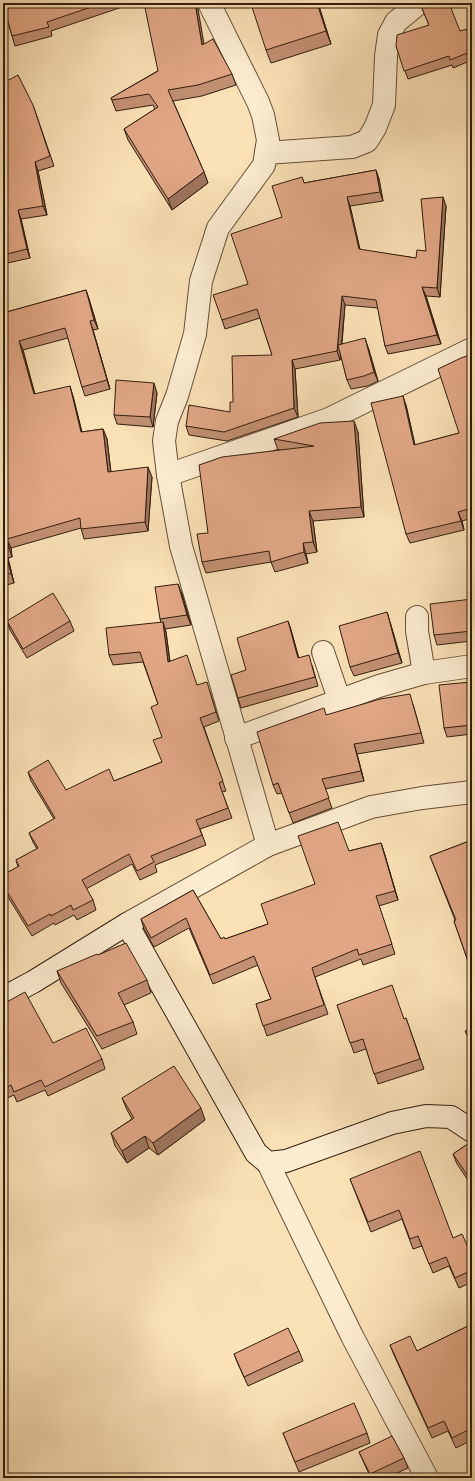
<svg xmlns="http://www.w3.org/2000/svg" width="475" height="1481" viewBox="0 0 475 1481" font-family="'Libre Bodoni',serif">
  <rect width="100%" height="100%" fill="#fae1b6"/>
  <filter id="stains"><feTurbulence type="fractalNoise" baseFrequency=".005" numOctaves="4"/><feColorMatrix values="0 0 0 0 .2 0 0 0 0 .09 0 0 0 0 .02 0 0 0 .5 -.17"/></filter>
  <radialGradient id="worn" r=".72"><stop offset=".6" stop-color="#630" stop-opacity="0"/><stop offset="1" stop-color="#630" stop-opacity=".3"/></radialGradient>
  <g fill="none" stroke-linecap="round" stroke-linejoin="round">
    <defs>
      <g id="street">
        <polyline points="209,3 258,102 263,115 268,140 264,165 218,228 201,281 195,334 177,396 167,421 164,441 168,475 329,419 472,349"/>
        <polyline points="266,153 352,147 367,141 375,128 384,105 386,56 389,35 396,22 419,3"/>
        <polyline points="168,475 181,546 268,845"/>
        <polyline points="417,617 417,631 424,673"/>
        <polyline points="323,652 339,699"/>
        <polyline points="236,738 379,686 424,673 472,666"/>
        <polyline points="127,924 268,845 371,807 422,798 472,792"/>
        <polyline points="268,1163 352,1336 427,1478"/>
      </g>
      <polyline id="secondary" points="3,998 33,982 127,924 256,1153 268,1163 286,1161 392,1123 426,1116 451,1117 472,1131"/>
    </defs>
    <use href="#street" stroke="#644e39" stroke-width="24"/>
    <use href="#secondary" stroke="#321d0f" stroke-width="24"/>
    <use href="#street" stroke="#fcecd0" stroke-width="22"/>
    <use href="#secondary" stroke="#fcecd0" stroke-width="22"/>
  </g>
  <g fill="#c29072" stroke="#321d0f">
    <polygon points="3,3 134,3 51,31 52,36 15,46 12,36"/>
    <polygon points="318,3 331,44 271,63 266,50"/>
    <polygon points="421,6 460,31 472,43 472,60 453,68 452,65 408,79 396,46 429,25"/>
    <polygon points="204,44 232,74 236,85 202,96 173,101 204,172 208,183 172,210 128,140 124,129 155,109 153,105 116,111 111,98"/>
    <polygon points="3,83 33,105 54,166 38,171 47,215 21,219 30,258 3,264"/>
    <polygon points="376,170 379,179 383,201 350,206 360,250 416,258 426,251 446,206 440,297 426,296 441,344 388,354 385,346 378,308 345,305 342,344 368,347 378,381 368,386 351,389 347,380 341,356 340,360 295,369 298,417 227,441 189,435 186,426 230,412 233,402 272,355 260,318 225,329 222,320 248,284 302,177 304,183"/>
    <polygon points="86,290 89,299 98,329 93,330 110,389 85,396 82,387 68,338 23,350 35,394 73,396 82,432 103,429 107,439 111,472 152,477 148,531 84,539 81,528 11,548 12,557 8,558 14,583 3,586 3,313"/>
    <polygon points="472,354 472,518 462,521 464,530 410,543 406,534 406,405 415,445 459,433"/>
    <polygon points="157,393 153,427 117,424 114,415"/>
    <polygon points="358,432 364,517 313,521 317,552 306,554 308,563 275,572 271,562 206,573 202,562 208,533 280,450 278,450 274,439"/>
    <polygon points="182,594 191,625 165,629 166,632 170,661 197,685 210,692 219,721 204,727 226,791 222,792 232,818 200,829 206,845 155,865 157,872 140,880 132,864 86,889 93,900 96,910 77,920 74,915 55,925 54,923 32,936 3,889 3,875 18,867 16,860 37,849 33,842 29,833 54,819 31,781 28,772 66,790 114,781 162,762 162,737 158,704 143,662 113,665 109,655 161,622 160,619"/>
    <polygon points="472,599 472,641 437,645 434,635"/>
    <polygon points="7,621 70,621 74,631 27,658 10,630"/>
    <polygon points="288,621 291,630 299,658 312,665 318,686 241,708 238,698 246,670"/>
    <polygon points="390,622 402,663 354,676 350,667"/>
    <polygon points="472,686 472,734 447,737 444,728"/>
    <polygon points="413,704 424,743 357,754 364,781 325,789 332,808 293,823 282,793 277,794 273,785 326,715"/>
    <polygon points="472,840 472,973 454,921 455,920 430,856"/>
    <polygon points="381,843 384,852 398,900 379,906 395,954 363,965 361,959 315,977 328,1014 267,1036 256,1004 271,999 258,965 213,984 189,928 154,947 144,929 141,919 193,890 221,939 225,939 268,924 315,884 349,851"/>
    <polygon points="57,971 147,980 151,993 124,1005 133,1022 137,1034 102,1049 61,983"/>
    <polygon points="3,1004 53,1043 102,1059 105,1069 48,1096 45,1090 17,1102 14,1095 3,1100"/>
    <polygon points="337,1005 404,1019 406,1018 424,1069 378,1084 366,1049 354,1053"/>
    <polygon points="122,1098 205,1120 158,1155 149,1148 127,1163 115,1146 111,1133 132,1119 127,1110"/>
    <polygon points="472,1141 472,1186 457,1164 453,1154"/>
    <polygon points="350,1179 453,1238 472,1256 472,1282 459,1288 449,1266 433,1273 422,1246 413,1249 402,1219 371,1232"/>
    <polygon points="472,1324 472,1440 456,1448 448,1431 432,1438 394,1355 390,1345 417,1351"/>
    <polygon points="299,1351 303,1361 248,1386 238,1364 234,1354"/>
    <polygon points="283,1433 367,1433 370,1443 299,1472"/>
    <polygon points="359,1452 404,1458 408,1468 386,1478 371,1478 363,1461"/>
  </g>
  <g fill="#9e755d" stroke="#321d0f">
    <polygon points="195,3 197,3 206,56 202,45"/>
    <polygon points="317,3 318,3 331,44 326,31"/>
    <polygon points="35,162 38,171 47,215 43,206"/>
    <polygon points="376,170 379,179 383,201 380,192"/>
    <polygon points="204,172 208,183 172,210 168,199"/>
    <polygon points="347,197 350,206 362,258 359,249"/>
    <polygon points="443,197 446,206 440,297 437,288"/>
    <polygon points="18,210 21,219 30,258 27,249"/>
    <polygon points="422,287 426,296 441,344 437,335"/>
    <polygon points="86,290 89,299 98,329 94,320"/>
    <polygon points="342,296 345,305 340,360 337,351"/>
    <polygon points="90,321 93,330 110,389 107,380"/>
    <polygon points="365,338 368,347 378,381 374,372"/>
    <polygon points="19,341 23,350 37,404 34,394"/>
    <polygon points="292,360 295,369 298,417 294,408"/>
    <polygon points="154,383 157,393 153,427 150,417"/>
    <polygon points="70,386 73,396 84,442 81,432"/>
    <polygon points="403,396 406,405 417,454 414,445"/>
    <polygon points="354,421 358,432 364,517 361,507"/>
    <polygon points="103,429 107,439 112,482 108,472"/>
    <polygon points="148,467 152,477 148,531 145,522"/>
    <polygon points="309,511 313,521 317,552 313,542"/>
    <polygon points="458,512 462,521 464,530"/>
    <polygon points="7,539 11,548 12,557 9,548"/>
    <polygon points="303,543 306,554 308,563 304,552"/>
    <polygon points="4,549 8,558 14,583 11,573"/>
    <polygon points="178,584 182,594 191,625 187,615"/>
    <polygon points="387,612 390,622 402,663 398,653"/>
    <polygon points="288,621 291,630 301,668 298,658"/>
    <polygon points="163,622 166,632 171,672 168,662"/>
    <polygon points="354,744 357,754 364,781 361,771"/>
    <polygon points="381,843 384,852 398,900 395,891"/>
    <polygon points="201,1108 205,1120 158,1155 153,1143"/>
    <polygon points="145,1136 149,1148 127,1163 122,1151"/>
  </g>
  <g fill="#e1a785" stroke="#321d0f">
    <polygon points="3,3 103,3 47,22 49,27 12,36"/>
    <polygon points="144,3 195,3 202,45 213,39 232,74 198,85 168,90 204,172 168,199 124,129 158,107 149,94 112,100 111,98 158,71"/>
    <polygon points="256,3 317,3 326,31 266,50 251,4"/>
    <polygon points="424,3 449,3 460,31 466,29 472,43 472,51 450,60 449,56 404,71 396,46 397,35 429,25 421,6"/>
    <polygon points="18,75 33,105 50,156 35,162 43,206 18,210 27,249 3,255 3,83"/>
    <polygon points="376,170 380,192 347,197 359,249 416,258 417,250 426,251 421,199 443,197 437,288 422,287 437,335 385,346 376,300 342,296 337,351 292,360 294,408 224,432 186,426 189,405 230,412 230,402 233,402 232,356 272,355 257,309 222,320 213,295 248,284 231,234 282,217 272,186 302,177 304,183"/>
    <polygon points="86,290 94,320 90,321 107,380 82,387 65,328 19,341 34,394 70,386 81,432 103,429 108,472 148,467 145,522 81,529 80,518 7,539 9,548 4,549 11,573 3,575 3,313"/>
    <polygon points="365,338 374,372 364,376 347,380 338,345"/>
    <polygon points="472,354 472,508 458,512 461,521 406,534 371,403 403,396 414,445 459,433 438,369 461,358"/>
    <polygon points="116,380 154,383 150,417 114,415"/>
    <polygon points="354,421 361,507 309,511 313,542 303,543 304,552 271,562 269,551 202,562 197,534 208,533 199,465 222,457 314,446 274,439 320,423"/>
    <polygon points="178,584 187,615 160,619 155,587"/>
    <polygon points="53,593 70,621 23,649 7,621"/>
    <polygon points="472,599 472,631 434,635 430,604"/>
    <polygon points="387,612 398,653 350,667 339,626"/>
    <polygon points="288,621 298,658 309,655 315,677 238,698 231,675 246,670 237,638"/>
    <polygon points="163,622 168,662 187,655 197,685 207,682 216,712 200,718 223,781 219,783 228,808 196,820 202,835 151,856 154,862 137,871 129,854 82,880 93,900 73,910 71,905 51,916 50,914 28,926 3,885 3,875 19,866 16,860 38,848 29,833 55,818 28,772 48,760 66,790 109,769 114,781 162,762 153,740 162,737 151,707 158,704 140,652 109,655 106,628"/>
    <polygon points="471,682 472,697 472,725 444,728 439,685"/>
    <polygon points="410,694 421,733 354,744 361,771 322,779 329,798 289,813 278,783 273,785 257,732 324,708 326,715 380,699"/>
    <polygon points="338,822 349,851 381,843 395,891 376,896 392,944 359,955 357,949 312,968 324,1005 263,1026 256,1004 271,999 254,956 210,975 186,918 151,938 141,919 193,890 221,939 224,937 225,939 268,924 261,904 315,884 298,836"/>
    <polygon points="472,840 472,962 469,964 454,921 456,920 430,856"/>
    <polygon points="126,943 147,980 118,993 133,1022 97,1036 57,971 97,954 98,955"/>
    <polygon points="392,985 404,1019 406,1018 420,1059 374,1074 363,1039 350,1043 337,1005"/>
    <polygon points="25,992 53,1043 86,1028 102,1059 45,1087 41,1080 14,1092 11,1085 3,1089 3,1004"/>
    <polygon points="472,1028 472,1046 465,1031"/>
    <polygon points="174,1066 201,1108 153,1143 145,1136 122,1151 111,1133 134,1118 122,1098"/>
    <polygon points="472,1141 472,1182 453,1154"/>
    <polygon points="420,1151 453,1238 462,1234 472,1256 472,1270 455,1278 446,1257 429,1264 418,1236 410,1239 399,1210 368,1222 350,1179"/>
    <polygon points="472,1324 472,1428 452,1438 444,1421 428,1428 390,1345 410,1336 417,1351"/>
    <polygon points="288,1328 299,1351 244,1377 234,1354"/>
    <polygon points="354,1403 367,1433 295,1462 283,1433"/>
    <polygon points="392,1436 404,1458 370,1474 359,1452"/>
  </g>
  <rect width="475" height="1481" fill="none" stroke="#fae1b6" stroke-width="16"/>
  <rect x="4" y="4" width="467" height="1473" fill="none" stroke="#321d0f" stroke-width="2"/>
  <rect x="8" y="8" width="459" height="1465" fill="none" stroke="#321d0f"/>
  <rect width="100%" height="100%" filter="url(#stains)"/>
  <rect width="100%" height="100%" fill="url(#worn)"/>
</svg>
